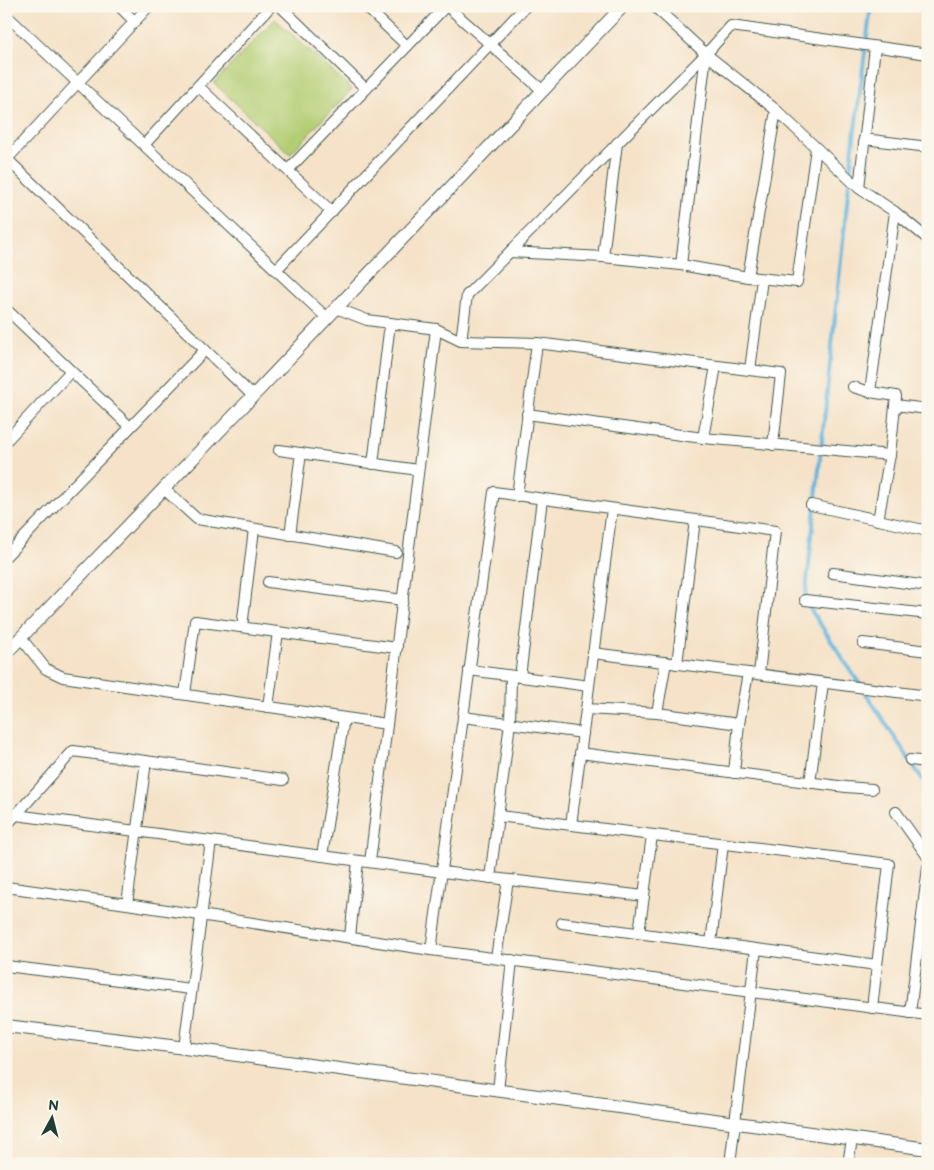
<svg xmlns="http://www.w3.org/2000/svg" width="934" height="1170" viewBox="0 0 934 1170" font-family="'Balsamiq Sans',sans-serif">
  <rect width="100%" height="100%" fill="#fbf7ec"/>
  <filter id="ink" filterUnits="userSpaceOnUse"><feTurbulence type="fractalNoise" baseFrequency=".02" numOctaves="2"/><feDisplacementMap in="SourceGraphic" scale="10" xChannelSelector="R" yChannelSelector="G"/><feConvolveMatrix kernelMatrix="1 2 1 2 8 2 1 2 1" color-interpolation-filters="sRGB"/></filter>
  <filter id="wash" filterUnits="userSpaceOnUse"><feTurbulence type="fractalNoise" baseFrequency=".0096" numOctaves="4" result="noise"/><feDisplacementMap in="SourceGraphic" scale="20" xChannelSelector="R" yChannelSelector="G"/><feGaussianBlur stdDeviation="1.12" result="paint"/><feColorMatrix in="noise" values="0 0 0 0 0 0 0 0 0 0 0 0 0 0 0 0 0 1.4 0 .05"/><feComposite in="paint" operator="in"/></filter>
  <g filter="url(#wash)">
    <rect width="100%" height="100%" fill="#f5e2c8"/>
    <polygon fill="#b3cd73" stroke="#698554" points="275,19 352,89 290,154 214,83"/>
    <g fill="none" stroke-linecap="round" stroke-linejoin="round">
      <polyline stroke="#63b5de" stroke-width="4" points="871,6 853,146 805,601 928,788"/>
    </g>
  </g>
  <g filter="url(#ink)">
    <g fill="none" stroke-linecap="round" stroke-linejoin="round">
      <defs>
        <g id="minor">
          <polyline points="119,6 135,22"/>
          <polyline points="280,6 366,89"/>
          <polyline points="365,6 407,46"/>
          <polyline points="447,6 543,91"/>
          <polyline points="654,6 706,54 776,110 859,188 895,212 928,239"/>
          <polyline points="6,15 327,318"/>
          <polyline points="198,86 332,212"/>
          <polyline points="864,139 928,147"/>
          <polyline points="144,145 271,6"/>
          <polyline points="6,158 253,396"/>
          <polyline points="7,159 149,6"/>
          <polyline points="288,170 446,6"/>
          <polyline points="859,188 875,47"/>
          <polyline points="510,252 603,257 681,265 748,277 797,282 816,148"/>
          <polyline points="603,257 617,143"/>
          <polyline points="681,265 706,54"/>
          <polyline points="276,270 526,6"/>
          <polyline points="748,277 776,110"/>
          <polyline points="336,308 367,320 436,329 461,341 537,343 781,374 773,445"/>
          <polyline points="6,309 130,427"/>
          <polyline points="461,341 467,295 706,54 731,26 928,54"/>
          <polyline points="750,370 762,279"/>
          <polyline points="853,387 870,392 896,396 890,455 878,520"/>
          <polyline points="870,392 895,212"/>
          <polyline points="895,405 928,409"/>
          <polyline points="527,414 703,438 716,366"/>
          <polyline points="703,438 890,455"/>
          <polyline points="6,441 71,371"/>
          <polyline points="279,450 418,470"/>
          <polyline points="373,464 390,323"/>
          <polyline points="164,489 197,519 396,552"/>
          <polyline points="517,496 537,343"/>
          <polyline points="811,505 928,531"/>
          <polyline points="290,535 301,453"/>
          <polyline points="6,556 205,350"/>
          <polyline points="833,573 928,586"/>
          <polyline points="268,582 403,600"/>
          <polyline points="805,600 928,614"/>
          <polyline points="242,627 254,529"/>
          <polyline points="21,638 46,669 63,677 387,724"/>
          <polyline points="863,643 928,651"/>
          <polyline points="593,653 928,696"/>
          <polyline points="677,664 695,520"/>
          <polyline points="469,670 589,686"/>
          <polyline points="520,677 542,499"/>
          <polyline points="185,694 195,621 397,648"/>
          <polyline points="268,707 278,632"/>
          <polyline points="586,709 657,713 739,724"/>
          <polyline points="657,713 666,662"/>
          <polyline points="463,717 583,733"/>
          <polyline points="580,753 846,787 872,789"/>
          <polyline points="910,760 928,762"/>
          <polyline points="734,773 739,724 748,673"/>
          <polyline points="810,783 823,683"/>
          <polyline points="896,812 928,857"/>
          <polyline points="16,815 442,872 644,896"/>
          <polyline points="499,816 889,864 872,1008"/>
          <polyline points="571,825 612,509"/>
          <polyline points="6,826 73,751 283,780"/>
          <polyline points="322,856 344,718"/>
          <polyline points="370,862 436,329"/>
          <polyline points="490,878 510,723 511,676"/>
          <polyline points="6,887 127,904 146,761"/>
          <polyline points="127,904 431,950 928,1015"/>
          <polyline points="562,923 877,965"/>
          <polyline points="639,933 652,835"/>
          <polyline points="350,937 358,861"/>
          <polyline points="711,943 723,844"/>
          <polyline points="431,950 494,492 775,531 759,674"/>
          <polyline points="496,958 508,880"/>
          <polyline points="6,966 191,989"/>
          <polyline points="910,1013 928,867"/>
          <polyline points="184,1048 211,841"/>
          <polyline points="498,1091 512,960"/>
          <polyline points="730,1164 756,949"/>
          <polyline points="848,1164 852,1139"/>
        </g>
        <g id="tertiary">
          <polyline points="6,653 253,396 623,6"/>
          <polyline points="6,1026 170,1046 928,1149"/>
        </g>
      </defs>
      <use href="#minor" stroke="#3f564a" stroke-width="12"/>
      <use href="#tertiary" stroke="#3f564a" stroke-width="14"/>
      <use href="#minor" stroke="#fff" stroke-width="10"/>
      <use href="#tertiary" stroke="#fff" stroke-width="12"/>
    </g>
  </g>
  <rect width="934" height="1170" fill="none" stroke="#fbf7ec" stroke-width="25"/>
  <g transform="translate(52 1118) rotate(7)" stroke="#fbf7ec" stroke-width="4" paint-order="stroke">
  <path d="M0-4L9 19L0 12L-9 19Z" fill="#1f3d34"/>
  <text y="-8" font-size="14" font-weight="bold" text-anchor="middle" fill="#1f3d34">N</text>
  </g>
</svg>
